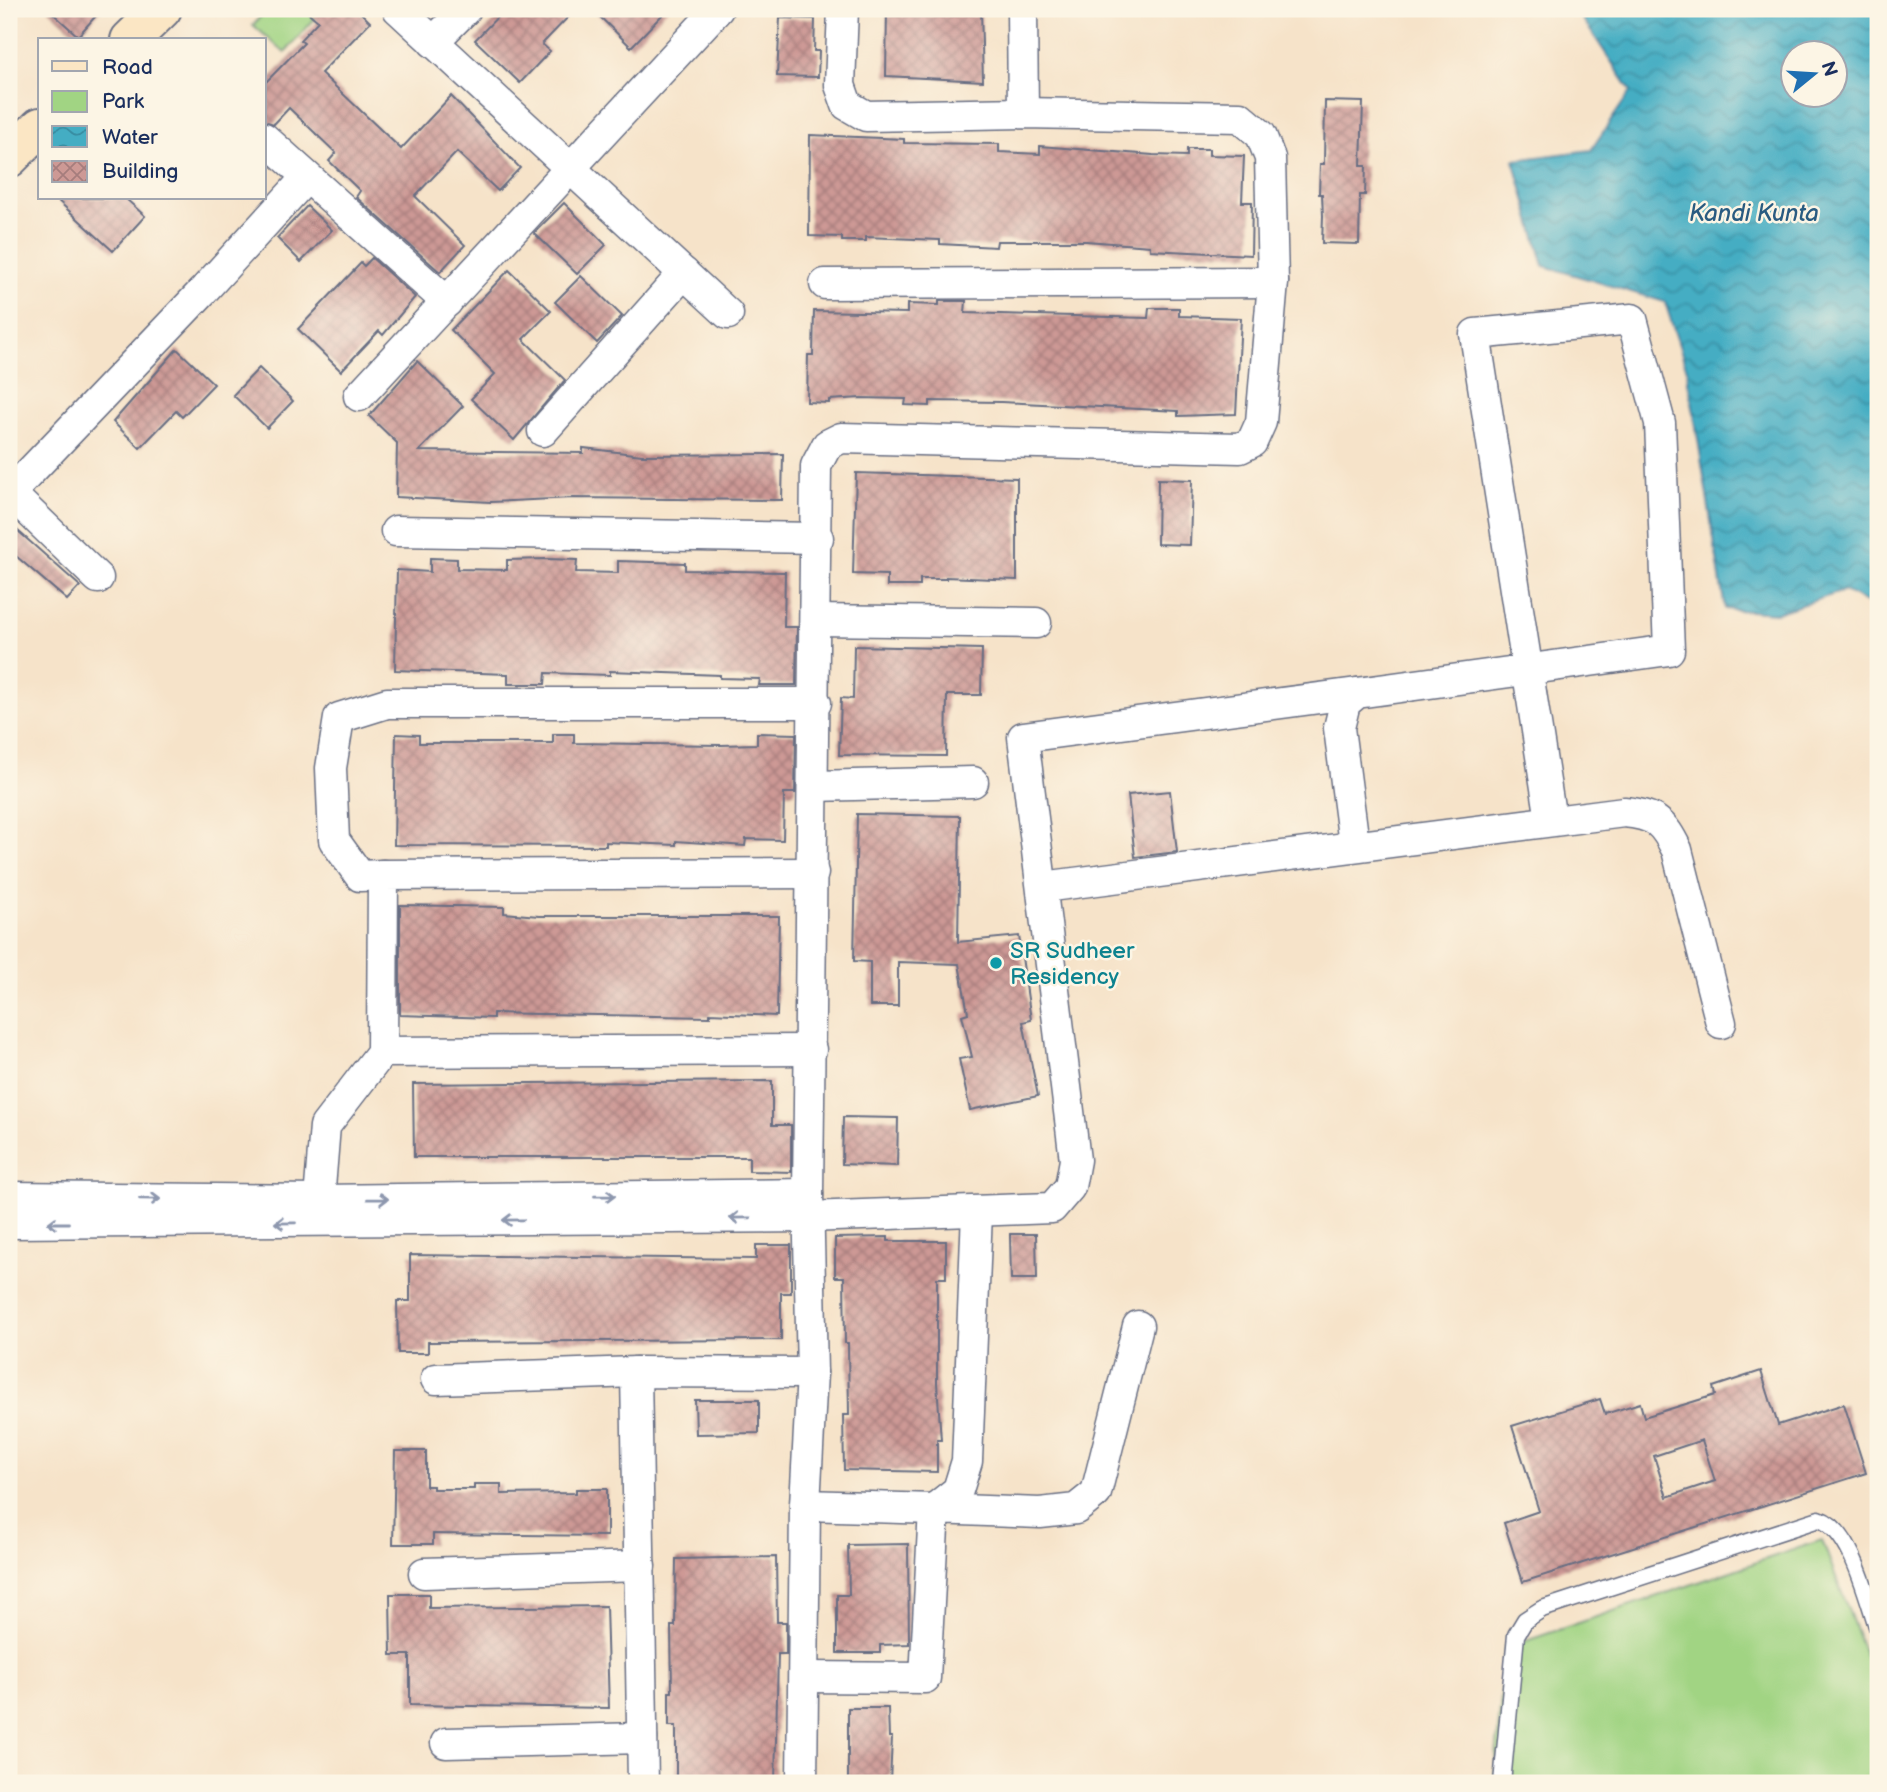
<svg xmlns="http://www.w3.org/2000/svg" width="1887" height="1792" viewBox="0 0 1887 1792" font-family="'Balsamiq Sans',sans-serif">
  <defs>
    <pattern id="water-waves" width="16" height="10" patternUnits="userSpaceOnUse" patternTransform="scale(1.75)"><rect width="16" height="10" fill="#44adc3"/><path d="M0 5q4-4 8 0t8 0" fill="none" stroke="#388da2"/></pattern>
    <pattern id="building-cross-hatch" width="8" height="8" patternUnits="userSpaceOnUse" patternTransform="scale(1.75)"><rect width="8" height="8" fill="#cd9995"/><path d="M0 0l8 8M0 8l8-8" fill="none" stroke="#a67d7d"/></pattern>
  </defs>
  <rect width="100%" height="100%" fill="#fcf5e5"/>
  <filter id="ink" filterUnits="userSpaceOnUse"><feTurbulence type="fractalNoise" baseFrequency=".0143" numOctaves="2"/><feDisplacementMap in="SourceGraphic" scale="14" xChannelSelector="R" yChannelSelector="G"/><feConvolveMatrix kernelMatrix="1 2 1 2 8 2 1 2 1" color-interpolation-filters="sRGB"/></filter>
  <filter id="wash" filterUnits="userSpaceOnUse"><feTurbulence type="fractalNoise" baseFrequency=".00686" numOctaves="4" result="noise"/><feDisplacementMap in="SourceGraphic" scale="28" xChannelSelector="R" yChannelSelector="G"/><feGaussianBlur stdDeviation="1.57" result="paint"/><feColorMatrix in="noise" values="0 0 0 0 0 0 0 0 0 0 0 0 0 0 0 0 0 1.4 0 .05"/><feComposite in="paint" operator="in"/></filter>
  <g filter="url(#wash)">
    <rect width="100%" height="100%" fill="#f6e3c9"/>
    <g fill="#a1d483" stroke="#5e8270" stroke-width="2">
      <polygon points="267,9 304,9 315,18 285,53 253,25"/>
      <polygon points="1822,1540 1878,1689 1878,1783 1494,1783 1505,1648"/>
    </g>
    <path fill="url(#water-waves)" stroke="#306e90" stroke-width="2" fill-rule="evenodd" d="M 1576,9 L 1878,9 L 1878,608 L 1844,591 L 1776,613 L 1725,609 L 1687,370 L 1665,302 L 1544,266 L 1514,160 L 1591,150 L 1631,91 ZM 1792,52 L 1834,52 L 1834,94 L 1792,94 Z"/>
    <g id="blocks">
      <g fill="url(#building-cross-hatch)" fill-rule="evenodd">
        <polygon points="48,9 102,9 78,36"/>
        <polygon points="304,9 357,9 370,22 321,73 401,149 451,96 520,168 498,191 457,152 415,196 465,245 440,272 356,197 360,191 329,161 336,153 289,108 274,124 264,121 264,84 304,43 300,40 318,21"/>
        <polygon points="505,9 576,9 542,44 550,51 520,83 475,40"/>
        <polygon points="592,9 668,9 631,47"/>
        <polygon points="887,9 981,9 983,81 886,76"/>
        <polygon points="780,18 815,19 814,51 819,51 818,77 777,76"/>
        <polygon points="1325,101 1363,102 1361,166 1366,166 1365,195 1360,195 1359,244 1322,243 1323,216 1322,194 1319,194 1320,164 1324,164"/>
        <polygon points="810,135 904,139 904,143 999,144 999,152 1040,154 1040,146 1153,155 1187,156 1187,149 1209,149 1209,155 1244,156 1242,202 1252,202 1251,255 1150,250 1150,246 1086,241 997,241 996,247 940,244 940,240 866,237 866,241 842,241 842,237 809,236"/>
        <polygon points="55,198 125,198 145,216 113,251"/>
        <polygon points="564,203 606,245 577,274 534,233"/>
        <polygon points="307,206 332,230 301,262 277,238"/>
        <polygon points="372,258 415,297 383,335 379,331 341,371 298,329 361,263 364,266"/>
        <polygon points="509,270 551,311 523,339 565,380 514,440 471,399 495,374 451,330"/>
        <polygon points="581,276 622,316 597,343 555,302"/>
        <polygon points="939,301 966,301 965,313 1148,318 1149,308 1179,308 1179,316 1241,318 1236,414 1178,416 1178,411 1001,402 930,401 930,406 905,405 906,399 861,398 829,400 829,403 807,402 808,355 813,355 814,311 907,313 907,304 939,305"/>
        <polygon points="177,349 214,384 182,417 176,411 140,448 113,422"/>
        <polygon points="417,361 463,406 419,451 583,453 583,448 642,455 783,454 782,500 573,498 491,502 396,497 397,443 369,416"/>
        <polygon points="259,368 293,401 267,428 233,395"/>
        <polygon points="856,473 1017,478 1017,580 946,577 946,579 920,579 920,586 887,586 887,575 853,574"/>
        <polygon points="1158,479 1192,480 1190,545 1157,544"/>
        <polygon points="9,523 80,586 67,600 9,550"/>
        <polygon points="430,558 457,559 457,569 507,570 507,560 547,559 577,560 576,572 618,573 618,561 685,563 685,570 785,572 784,627 797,627 796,685 759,685 760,679 720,678 720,675 610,671 610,675 546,673 545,684 508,684 508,674 395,670 397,570 430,572"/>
        <polygon points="854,646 982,649 981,695 947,695 946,756 839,755 841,698 853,699"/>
        <polygon points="757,733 796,734 795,793 784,793 783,840 746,839 745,846 676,841 676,845 606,842 606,846 394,845 396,734 419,735 419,743 553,743 553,734 574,734 574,743 721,745 757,744"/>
        <polygon points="1170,791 1177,852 1135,857 1128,795"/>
        <polygon points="857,814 960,816 958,942 1019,936 1031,1020 1023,1022 1038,1096 970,1110 959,1059 972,1057 962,1015 968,1013 959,964 898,962 898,1006 870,1006 870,962 854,961"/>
        <polygon points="400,905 504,907 504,913 539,916 779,916 777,1016 710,1013 710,1017 493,1013 493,1018 400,1015"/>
        <polygon points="772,1081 772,1125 791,1125 791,1172 749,1171 749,1157 414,1157 413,1084"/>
        <polygon points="843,1117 898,1118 897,1166 842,1164"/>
        <polygon points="1010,1234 1036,1234 1037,1279 1011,1279"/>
        <polygon points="888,1237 888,1241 946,1241 946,1278 937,1278 937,1383 941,1440 937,1440 937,1472 844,1470 843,1415 849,1415 848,1343 845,1343 844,1277 835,1277 835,1238"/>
        <polygon points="756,1245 791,1245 791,1293 781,1293 781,1340 428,1342 428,1353 398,1353 397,1301 410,1301 410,1255 756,1259"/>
        <path d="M 1761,1371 L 1778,1425 L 1844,1404 L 1866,1473 L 1523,1582 L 1504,1523 L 1539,1511 L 1512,1426 L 1600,1399 L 1605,1414 L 1640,1403 L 1644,1417 L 1715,1395 L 1713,1387 ZM 1702,1440 L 1715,1481 L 1667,1497 L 1654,1456 Z"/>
        <polygon points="695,1400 759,1400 759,1433 696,1434"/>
        <polygon points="395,1451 426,1451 426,1486 433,1486 433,1489 474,1489 474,1484 501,1484 501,1494 576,1493 576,1489 607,1489 607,1536 433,1534 433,1544 393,1544"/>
        <polygon points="908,1544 909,1644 880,1645 880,1653 837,1653 837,1595 849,1595 848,1545"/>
        <polygon points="776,1557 777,1622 786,1622 786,1654 778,1654 775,1783 676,1783 676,1726 669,1726 669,1692 672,1692 671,1626 675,1626 676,1559"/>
        <polygon points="390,1594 429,1594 429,1608 606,1606 609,1708 410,1705 410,1655 391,1655"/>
        <polygon points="848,1708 888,1708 889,1737 892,1737 890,1783 848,1783"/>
      </g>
    </g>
  </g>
  <g filter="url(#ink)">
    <use href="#blocks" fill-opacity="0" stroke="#686e83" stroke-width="2"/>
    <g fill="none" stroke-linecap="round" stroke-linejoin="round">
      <defs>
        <path id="lane" d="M 1502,1783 L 1516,1635 L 1525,1620 L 1542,1609 L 1819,1519 C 1852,1530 1867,1598 1878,1629"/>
        <g id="street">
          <polyline points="398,9 728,314"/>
          <polyline points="1022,9 1023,113"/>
          <polyline points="433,42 466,9"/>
          <polyline points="264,138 447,302"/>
          <polyline points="825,284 1273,282"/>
          <polyline points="359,396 718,9"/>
          <polyline points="543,431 684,273"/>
          <polyline points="9,492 98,578"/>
          <polyline points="9,494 203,291 307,177"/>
          <polyline points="396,531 818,538"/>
          <polyline points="816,620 1036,623"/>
          <polyline points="814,786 973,782"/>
          <polyline points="1354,844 1339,728 1345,703 1357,693 1669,650 1660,423 1632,319 1475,334 1551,820"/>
          <polyline points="383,875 360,876 334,840 331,768 339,718 387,703 816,703"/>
          <path d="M 1043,887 L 1624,812 C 1656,815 1663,822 1677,850 L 1721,1023"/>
          <polyline points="382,1052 811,1050"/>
          <polyline points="9,1197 319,1200 808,1194"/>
          <polyline points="319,1200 325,1126 382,1052 383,875 813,873"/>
          <polyline points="9,1223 808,1217 1052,1208 1070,1187 1075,1160 1023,737 1357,693"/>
          <polyline points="636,1372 643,1783"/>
          <polyline points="436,1379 636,1372 812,1373"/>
          <polyline points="805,1505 934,1509 958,1490 967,1461 977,1212"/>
          <polyline points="424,1573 640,1566"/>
          <polyline points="805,1677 925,1678 934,1509 1040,1513 1076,1509 1096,1493 1138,1326"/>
          <polyline points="446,1743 642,1738"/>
          <polyline points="802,1783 805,1505 812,1373 808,1194 816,466 827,445 841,438 1240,448 1252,442 1261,422 1273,282 1270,158 1261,135 1240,117 1023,113 866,116 847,105 840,85 843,9"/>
        </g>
        <g id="secondary">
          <polyline points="130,40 162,9"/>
          <polyline points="9,158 40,127"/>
        </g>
      </defs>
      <use href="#lane" stroke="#686e83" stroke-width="19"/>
      <use href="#street" stroke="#686e83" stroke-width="33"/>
      <use href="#secondary" stroke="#686e83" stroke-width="42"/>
      <use href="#lane" stroke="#fff" stroke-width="16"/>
      <use href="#street" stroke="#fff" stroke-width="30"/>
      <use href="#secondary" stroke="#fbe6c4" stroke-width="38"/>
    </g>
    <defs><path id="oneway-shaft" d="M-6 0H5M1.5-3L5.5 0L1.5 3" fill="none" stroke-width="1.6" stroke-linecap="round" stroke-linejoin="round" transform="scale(1.75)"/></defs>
    <g stroke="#8d97ae">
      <use href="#oneway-shaft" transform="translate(605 1196) rotate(-1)"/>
      <use href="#oneway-shaft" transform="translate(150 1199) rotate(1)"/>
      <use href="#oneway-shaft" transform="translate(378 1199) rotate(-1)"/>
      <use href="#oneway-shaft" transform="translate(740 1218) rotate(179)"/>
      <use href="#oneway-shaft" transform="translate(513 1220) rotate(179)"/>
      <use href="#oneway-shaft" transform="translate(58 1223) rotate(-180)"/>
      <use href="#oneway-shaft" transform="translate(285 1223) rotate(179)"/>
    </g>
  </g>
  <circle fill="#0f9aa8" stroke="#fcf5e5" stroke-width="2.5" cx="996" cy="963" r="7"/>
  <g text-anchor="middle" stroke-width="5" stroke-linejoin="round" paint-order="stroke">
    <g font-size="23" fill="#0d838f" stroke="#fcf5e5" text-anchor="start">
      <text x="1010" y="958">SR Sudheer<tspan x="1010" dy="26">Residency</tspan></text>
    </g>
    <g font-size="24" font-style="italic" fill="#295b81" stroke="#fcf5e5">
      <text x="1754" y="221">Kandi Kunta</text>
    </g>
  </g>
  <rect width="1887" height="1792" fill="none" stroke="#fcf5e5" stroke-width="35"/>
  <rect x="38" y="38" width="228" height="161" fill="#fcf5e5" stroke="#a2a6af" stroke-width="2"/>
  <rect x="52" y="61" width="35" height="10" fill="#fbe6c4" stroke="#a2a6af" stroke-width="2"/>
  <text x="102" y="74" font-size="21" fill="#1b2f5e">Road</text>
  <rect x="52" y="91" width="35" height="21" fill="#a1d483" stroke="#a2a6af" stroke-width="2"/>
  <text x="102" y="108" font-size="21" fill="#1b2f5e">Park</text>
  <rect x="52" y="126" width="35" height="21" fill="url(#water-waves)" stroke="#a2a6af" stroke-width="2"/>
  <text x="102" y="144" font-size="21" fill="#1b2f5e">Water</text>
  <rect x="52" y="161" width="35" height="21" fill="url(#building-cross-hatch)" stroke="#a2a6af" stroke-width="2"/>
  <text x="102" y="178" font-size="21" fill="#1b2f5e">Building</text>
  <g transform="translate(1814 74) rotate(72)"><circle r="33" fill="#fcf5e5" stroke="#a2a6af" stroke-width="2"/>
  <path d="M0-5L12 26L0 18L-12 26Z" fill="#1f6fb2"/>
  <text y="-10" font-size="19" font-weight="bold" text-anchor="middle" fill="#1b2f5e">N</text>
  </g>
</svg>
